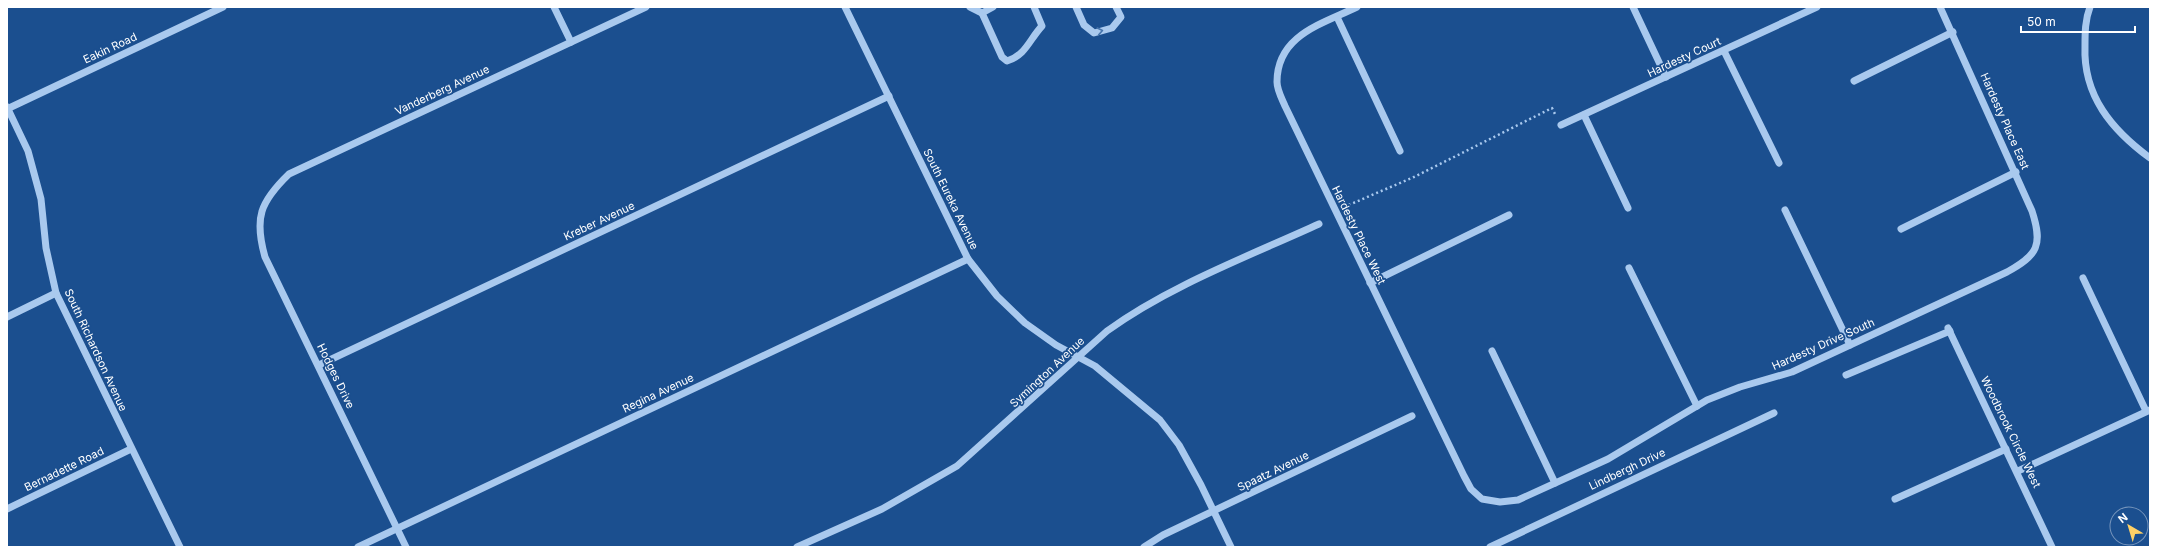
<svg xmlns="http://www.w3.org/2000/svg" width="2157" height="554" viewBox="0 0 2157 554" font-family="Inter,sans-serif">
  <rect width="100%" height="100%" fill="#1b4f8f"/>
  <g fill="none" stroke-linecap="round" stroke-linejoin="round">
    <polyline stroke="#a9c9ee" stroke-width="2.5" stroke-dasharray="2 3" stroke-linecap="butt" points="1344,207 1414,177 1552,108 1556,116"/>
    <g stroke="#a9c9ee" stroke-width="7">
      <polyline points="554,7 571,42"/>
      <polyline points="845,7 968,259 997,296 1025,323 1056,345 1095,366 1160,420 1179,445 1201,485 1231,547"/>
      <polyline points="970,7 982,13"/>
      <path d="M 993,7 L 982,13 L 1002,57 L 1007,61 C 1026,55 1029,40 1042,26 L 1034,7"/>
      <polyline points="1076,7 1084,25 1094,33 1112,28 1121,17 1116,7"/>
      <path d="M 1357,7 C 1322,24 1277,35 1277,82 C 1277,90 1282,99 1285,106 L 1464,476 L 1471,489 L 1482,499 L 1500,502 L 1518,500 L 1608,459 L 1707,400 L 1740,387 L 1792,372 L 2007,272 C 2038,255 2043,245 2032,211 L 1940,7"/>
      <polyline points="1633,7 1666,77"/>
      <path d="M 2090,7 C 2085,20 2085,33 2085,46 C 2083,96 2112,130 2150,158"/>
      <polyline points="1337,17 1400,151"/>
      <polyline points="1724,51 1779,163"/>
      <polyline points="1854,81 1953,32"/>
      <polyline points="7,107 28,151 41,199 46,248 56,293 180,547"/>
      <polyline points="7,109 223,7"/>
      <polyline points="1584,115 1628,208"/>
      <polyline points="1561,125 1817,7"/>
      <polyline points="1785,210 1850,345"/>
      <polyline points="1901,229 2016,172"/>
      <polyline points="1629,268 1697,406"/>
      <polyline points="2083,278 2146,411"/>
      <polyline points="1370,283 1509,215"/>
      <polyline points="7,317 56,293"/>
      <polyline points="1948,328 2052,547"/>
      <polyline points="1492,351 1555,483"/>
      <polyline points="319,365 889,96"/>
      <polyline points="1846,375 1950,331"/>
      <polyline points="2018,471 2150,410"/>
      <polyline points="1895,499 2006,449"/>
      <polyline points="7,509 131,449"/>
      <polyline points="358,547 968,259"/>
      <path d="M 406,547 L 265,257 C 254,218 260,202 289,174 L 646,7"/>
      <path d="M 797,547 L 882,509 L 957,466 L 1107,331 C 1169,286 1249,256 1319,224"/>
      <polyline points="1144,547 1163,535 1412,416"/>
      <polyline points="1490,547 1774,413"/>
    </g>
  </g>
  <defs><path id="oneway-chevron" d="M-2-3.5L2.5 0L-2 3.5" fill="none" stroke-width="1.6" stroke-linecap="round" stroke-linejoin="round"/></defs>
  <use stroke="#4674ac" href="#oneway-chevron" transform="translate(1100 31) rotate(-11)"/>
  <g text-anchor="middle" stroke-width="3.5" stroke-linejoin="round" paint-order="stroke">
    <g font-size="11" fill="#fff" stroke="#1b4f8f">
      <text transform="translate(110 48) rotate(-25)" y="4">Eakin Road</text>
      <text transform="translate(1684 57) rotate(-25)" y="4">Hardesty Court</text>
      <text transform="translate(442 90) rotate(-25)" y="4">Vanderberg Avenue</text>
      <text transform="translate(2005 121) rotate(66)" y="4">Hardesty Place East</text>
      <text transform="translate(951 199) rotate(64)" y="4">South Eureka Avenue</text>
      <text transform="translate(599 221) rotate(-25)" y="4">Kreber Avenue</text>
      <text transform="translate(1359 235) rotate(64)" y="4">Hardesty Place West</text>
      <text transform="translate(1823 344) rotate(-24)" y="4">Hardesty Drive South</text>
      <text transform="translate(96 350) rotate(65)" y="4">South Richardson Avenue</text>
      <text transform="translate(1047 372) rotate(-43)" y="4">Symington Avenue</text>
      <text transform="translate(336 376) rotate(64)" y="4">Hodges Drive</text>
      <text transform="translate(658 393) rotate(-25)" y="4">Regina Avenue</text>
      <text transform="translate(2011 432) rotate(64)" y="4">Woodbrook Circle West</text>
      <text transform="translate(64 469) rotate(-26)" y="4">Bernadette Road</text>
      <text transform="translate(1627 469) rotate(-25)" y="4">Lindbergh Drive</text>
      <text transform="translate(1273 471) rotate(-26)" y="4">Spaatz Avenue</text>
    </g>
  </g>
  <rect width="2157" height="554" fill="none" stroke="#ffffff" stroke-width="16"/>
  <g transform="translate(2129 526) rotate(322)"><circle r="19" fill="#1b4f8f" stroke="#7695bc"/>
  <path d="M0-3L7 15L0 10L-7 15Z" fill="#ffd166"/>
  <text y="-6" font-size="11" font-weight="bold" text-anchor="middle" fill="#ffffff">N</text>
  </g>
  <path d="M2021 26v6h114v-6" fill="none" stroke="#ffffff" stroke-width="2"/>
  <text x="2027" y="26" font-size="12" fill="#ffffff" stroke="#1b4f8f" stroke-width="3" paint-order="stroke">50 m</text>
</svg>
